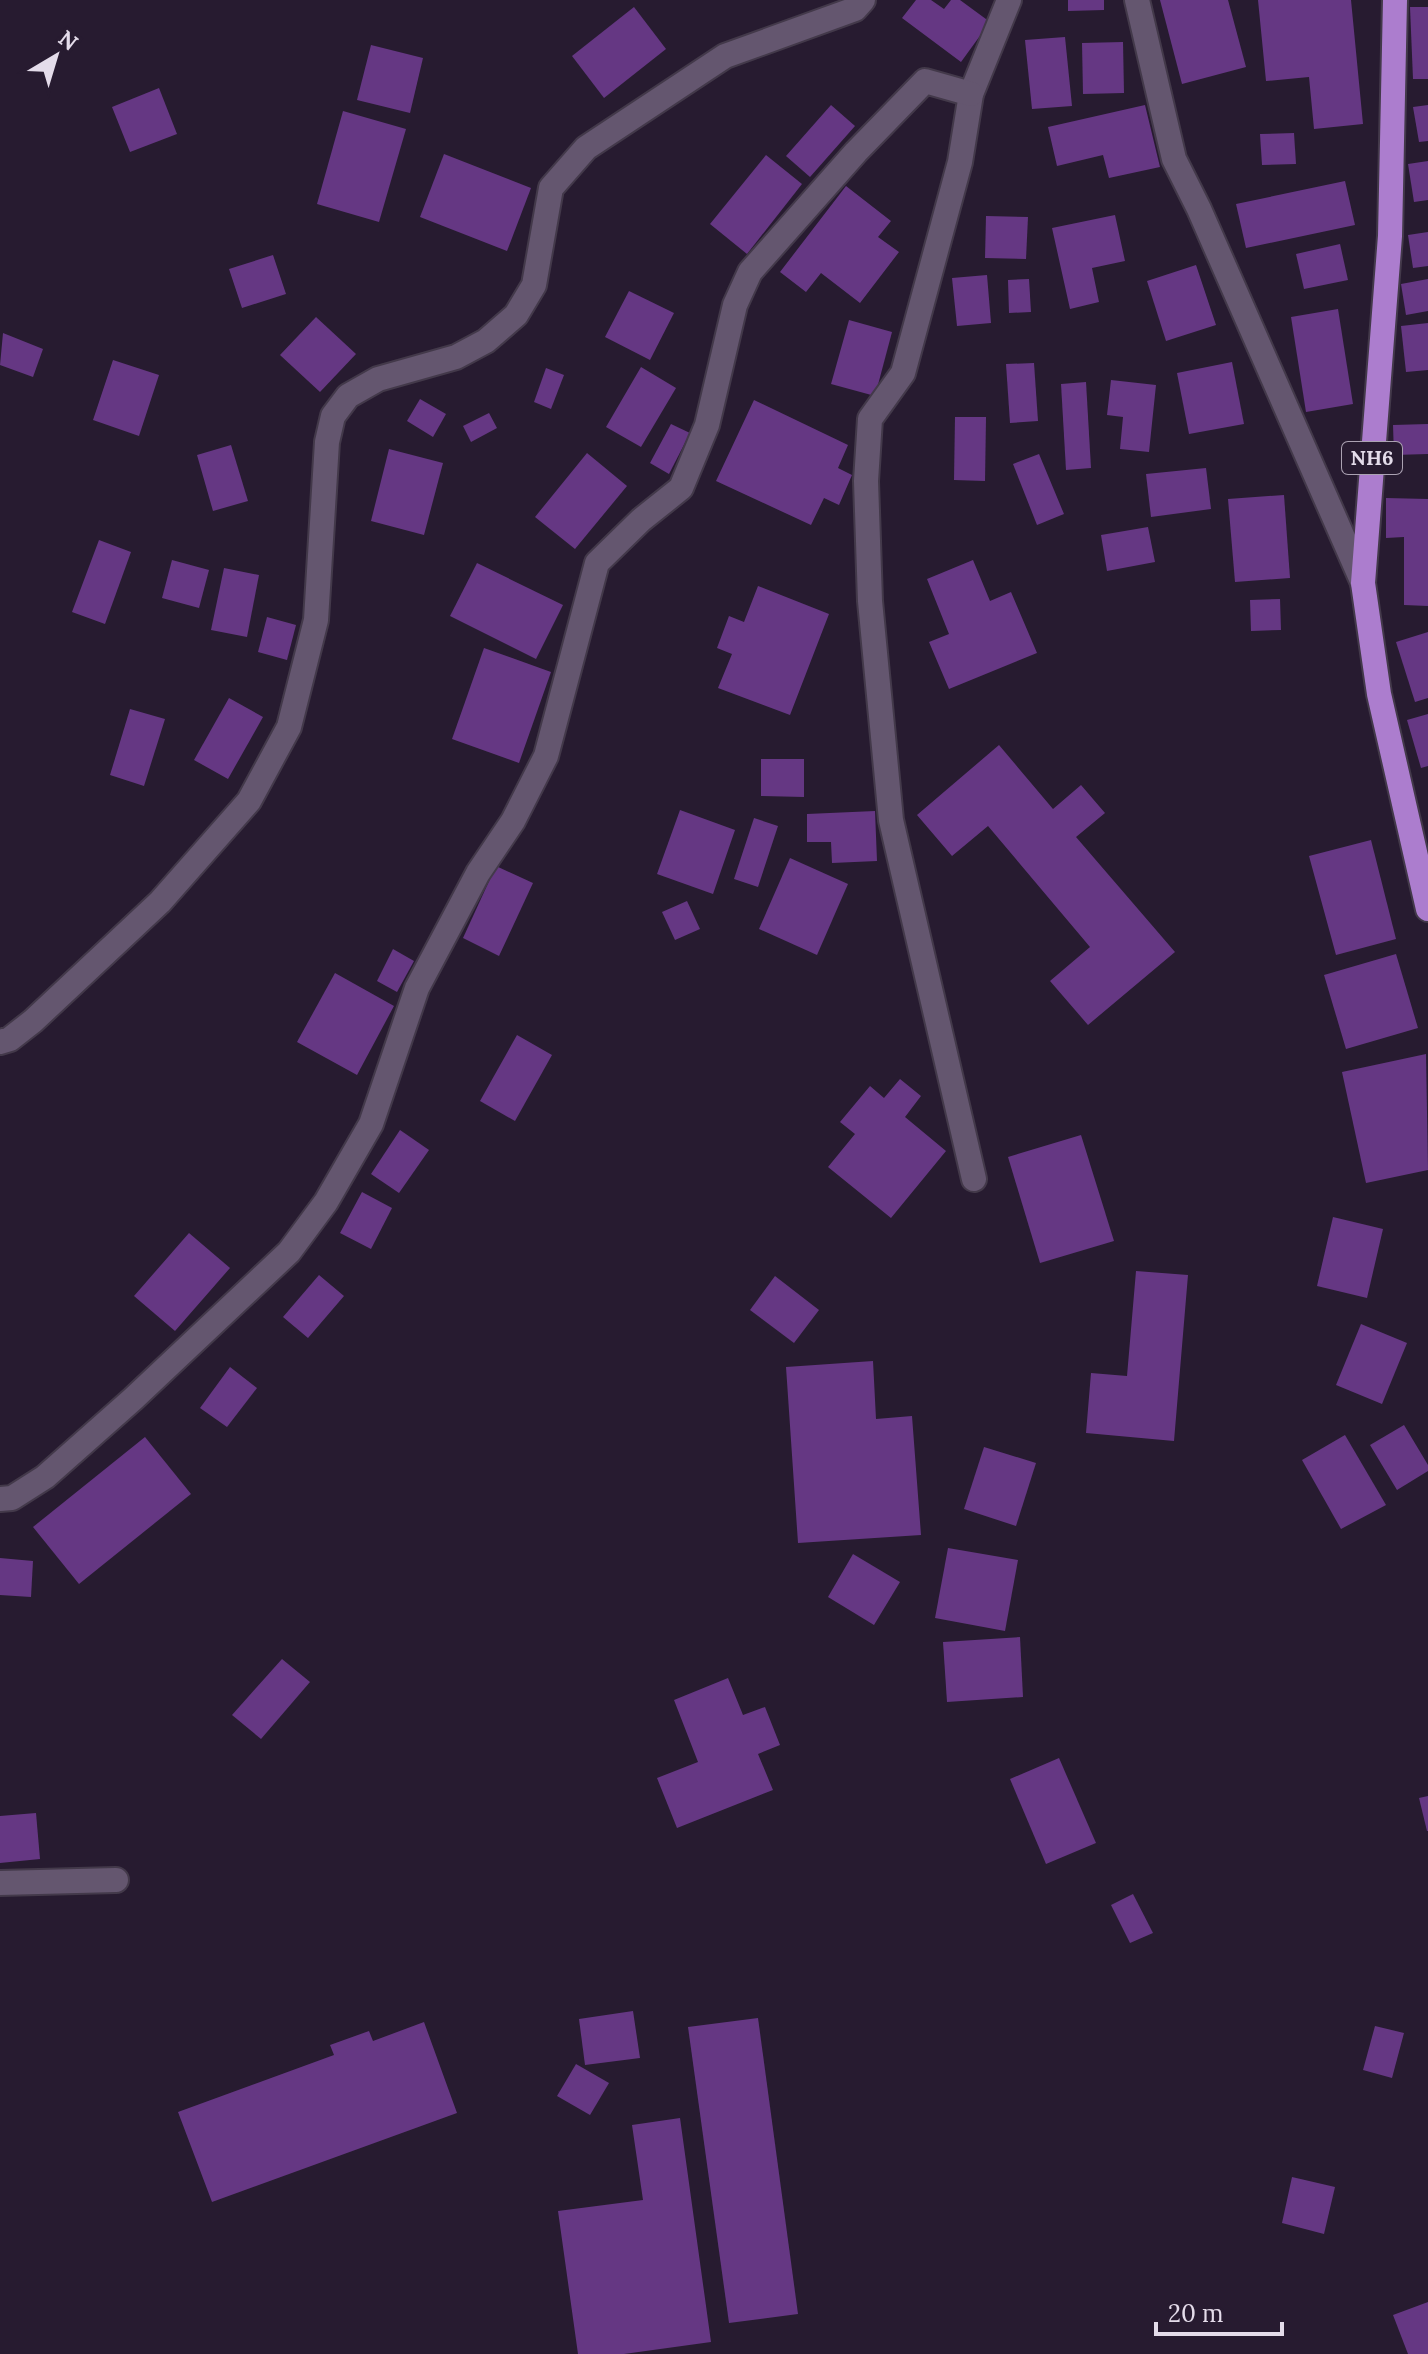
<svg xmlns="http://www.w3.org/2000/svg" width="1428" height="2354" viewBox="0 0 1428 2354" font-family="Lora,serif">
  <rect width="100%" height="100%" fill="#271b30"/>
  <g fill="#653783">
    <polygon points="916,0 931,0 944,9 951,0 960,0 990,22 961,62 902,18"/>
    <polygon points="1068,0 1104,0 1104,10 1068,11"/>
    <polygon points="1160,0 1228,0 1246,67 1182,84"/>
    <polygon points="1258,0 1351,0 1363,124 1314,129 1309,77 1266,81"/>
    <polygon points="634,7 666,49 604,98 572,56"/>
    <polygon points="1410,7 1428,7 1428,79 1413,79"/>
    <polygon points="1065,37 1072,106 1032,109 1025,40"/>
    <polygon points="1123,42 1124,93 1083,94 1082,43"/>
    <polygon points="371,45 423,58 410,113 357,100"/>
    <polygon points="159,88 177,134 130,152 112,107"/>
    <polygon points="831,105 855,126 810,177 786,156"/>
    <polygon points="1145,105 1160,167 1109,178 1103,155 1057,166 1048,127"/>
    <polygon points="1428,105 1428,141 1419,142 1413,107"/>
    <polygon points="343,111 406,129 379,222 317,204"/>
    <polygon points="1294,133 1296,164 1262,165 1260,134"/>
    <polygon points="444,154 531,188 507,251 420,217"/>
    <polygon points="766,155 802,184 747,254 710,224"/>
    <polygon points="1428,161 1428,200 1414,202 1408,164"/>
    <polygon points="1345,181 1355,225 1246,248 1236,204"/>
    <polygon points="846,186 891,221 878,237 899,252 860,303 821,273 806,292 780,272"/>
    <polygon points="1115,215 1125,261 1092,268 1099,302 1070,309 1052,228"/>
    <polygon points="986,216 1028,217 1026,259 985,258"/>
    <polygon points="1428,232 1428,266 1413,268 1408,235"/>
    <polygon points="1340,244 1348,280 1304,289 1296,254"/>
    <polygon points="273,255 286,294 242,308 229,269"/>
    <polygon points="1196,265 1216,325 1166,341 1147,281"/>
    <polygon points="987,275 991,323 957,326 952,278"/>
    <polygon points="1029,279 1031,312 1009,313 1008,280"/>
    <polygon points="1428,279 1428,311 1406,315 1401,284"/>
    <polygon points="629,291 674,313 650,360 605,337"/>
    <polygon points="1338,309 1353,404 1306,412 1291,317"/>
    <polygon points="316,317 356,354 320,392 280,355"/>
    <polygon points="849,320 892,332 875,396 831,384"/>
    <polygon points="1428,323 1428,370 1406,372 1401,326"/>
    <polygon points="3,333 43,349 33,377 0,365"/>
    <polygon points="113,360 159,375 139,436 93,420"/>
    <polygon points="1232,362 1244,424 1189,434 1177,373"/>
    <polygon points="1034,363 1038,421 1010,423 1006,364"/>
    <polygon points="641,367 676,388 641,447 606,427"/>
    <polygon points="546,368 564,375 551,409 534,402"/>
    <polygon points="1111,380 1156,385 1149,452 1120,449 1123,417 1107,415"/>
    <polygon points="1086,382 1091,468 1066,470 1061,384"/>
    <polygon points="420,399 446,414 433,437 407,421"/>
    <polygon points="754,400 848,445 838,468 852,475 839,505 824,498 811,525 716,481"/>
    <polygon points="489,413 497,428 471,442 463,426"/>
    <polygon points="955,417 986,417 985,481 954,480"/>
    <polygon points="671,424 690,433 669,474 650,463"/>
    <polygon points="1428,424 1428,454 1394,455 1393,425"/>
    <polygon points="231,445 248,501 213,511 197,455"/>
    <polygon points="389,449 443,463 424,535 371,521"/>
    <polygon points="587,453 627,486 575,549 535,517"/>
    <polygon points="1039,454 1064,514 1037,525 1013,464"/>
    <polygon points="1206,468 1211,509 1151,517 1146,474"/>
    <polygon points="1284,495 1290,578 1235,582 1228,499"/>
    <polygon points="1386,498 1428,499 1428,606 1404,605 1404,537 1386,538"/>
    <polygon points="1148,527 1155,562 1107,571 1101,535"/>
    <polygon points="99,540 131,552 105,624 72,612"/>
    <polygon points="172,560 209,570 199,608 162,598"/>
    <polygon points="973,560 990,601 1011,592 1037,653 949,689 929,642 949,634 927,579"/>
    <polygon points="477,563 563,605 536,659 450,616"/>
    <polygon points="224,568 259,575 247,637 211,630"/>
    <polygon points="758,586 829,614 790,715 718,688 732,654 717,648 729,616 744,622"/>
    <polygon points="1280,599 1281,630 1251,631 1250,600"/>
    <polygon points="267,617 296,625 287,660 258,652"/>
    <polygon points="1428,632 1428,698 1415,702 1396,642"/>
    <polygon points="484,648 551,672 519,763 452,739"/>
    <polygon points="229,698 263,717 228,779 194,760"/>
    <polygon points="130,709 165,719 144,786 110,775"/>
    <polygon points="1428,714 1428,766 1421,768 1407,720"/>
    <polygon points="999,745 1053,809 1081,785 1105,813 1076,837 1175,952 1088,1025 1050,981 1090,947 988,826 952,856 917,815"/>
    <polygon points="761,759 804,759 804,797 761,796"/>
    <polygon points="680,810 735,830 713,894 657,874"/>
    <polygon points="875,811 877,861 832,863 831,842 807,842 807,814"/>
    <polygon points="754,818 778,826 758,887 734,879"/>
    <polygon points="1371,840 1396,939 1336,955 1309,856"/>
    <polygon points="790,858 848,884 817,955 759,929"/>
    <polygon points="496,866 533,883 499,956 463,938"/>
    <polygon points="687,901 700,929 675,940 662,912"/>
    <polygon points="393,949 414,961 397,992 377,981"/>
    <polygon points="1396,954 1418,1028 1346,1049 1324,975"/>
    <polygon points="335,973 394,1006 357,1075 297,1042"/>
    <polygon points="517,1035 552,1055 515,1121 480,1101"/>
    <polygon points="1426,1054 1428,1170 1366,1183 1342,1072"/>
    <polygon points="900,1079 921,1096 905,1117 946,1151 891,1218 828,1167 855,1134 840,1122 870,1086 884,1098"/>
    <polygon points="400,1130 429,1150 399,1193 371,1174"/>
    <polygon points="1081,1135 1114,1241 1040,1263 1008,1157"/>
    <polygon points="362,1192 392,1208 371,1249 340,1233"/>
    <polygon points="1333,1217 1383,1229 1367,1298 1317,1286"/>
    <polygon points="189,1233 230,1268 175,1331 134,1296"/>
    <polygon points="1136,1271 1188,1275 1174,1441 1086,1433 1091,1373 1127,1376"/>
    <polygon points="319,1275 344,1296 308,1338 283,1317"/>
    <polygon points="775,1276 819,1310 794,1343 750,1310"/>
    <polygon points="1361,1324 1407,1343 1382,1404 1336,1385"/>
    <polygon points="873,1361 876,1419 912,1416 921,1535 798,1543 786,1367"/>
    <polygon points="230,1367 257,1388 227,1427 200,1408"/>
    <polygon points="1404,1425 1428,1465 1428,1471 1397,1490 1370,1445"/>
    <polygon points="1345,1435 1386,1505 1341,1529 1302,1460"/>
    <polygon points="145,1437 191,1494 79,1584 33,1527"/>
    <polygon points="984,1447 1036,1463 1016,1526 964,1509"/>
    <polygon points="948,1548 1018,1560 1005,1631 935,1618"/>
    <polygon points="853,1554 900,1582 874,1625 828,1597"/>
    <polygon points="0,1558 33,1561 31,1597 0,1595"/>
    <polygon points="1020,1637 1023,1697 947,1702 943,1642"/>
    <polygon points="282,1659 310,1682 261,1739 232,1715"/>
    <polygon points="728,1678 743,1715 765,1707 780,1745 758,1754 773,1790 677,1828 657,1778 698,1762 674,1700"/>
    <polygon points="1059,1758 1096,1843 1046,1864 1010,1779"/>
    <polygon points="1428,1796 1428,1831 1427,1831 1419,1798"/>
    <polygon points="36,1813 40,1859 0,1863 0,1816"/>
    <polygon points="1133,1894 1153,1933 1130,1943 1111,1905"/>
    <polygon points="633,2011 640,2058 585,2065 579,2019"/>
    <polygon points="758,2018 798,2314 729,2323 688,2027"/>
    <polygon points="424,2022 457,2113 212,2202 178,2112 334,2055 330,2045 369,2031 373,2041"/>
    <polygon points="1375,2026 1404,2033 1392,2078 1363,2070"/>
    <polygon points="576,2064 609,2083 590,2115 557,2096"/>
    <polygon points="680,2118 711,2342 624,2354 578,2354 558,2211 643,2200 632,2125"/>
    <polygon points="1292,2177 1335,2187 1324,2234 1282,2223"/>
    <polygon points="1428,2302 1428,2354 1408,2354 1393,2315"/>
  </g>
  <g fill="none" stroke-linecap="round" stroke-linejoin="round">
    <defs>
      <g id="street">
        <polyline points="1137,0 1174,159 1199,209 1363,583"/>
        <polyline points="0,1042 10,1039 33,1021 160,902 249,801 289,727 316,620 327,442 333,416 348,396 378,379 456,357 486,341 516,315 534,285 551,188 586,148 725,56 855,9 863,0"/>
        <polyline points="974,1179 891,820 870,601 866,481 870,419 903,373 960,162 971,94 1009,0"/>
        <polyline points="0,1499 12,1498 45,1477 133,1399 289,1252 326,1202 371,1124 417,988 478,873 513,821 546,756 597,563 641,520 681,488 707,425 735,305 750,272 856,152 925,81 971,94"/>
        <polyline points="0,1883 116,1880"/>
      </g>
      <polyline id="highway" points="1395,0 1390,236 1363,583 1379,694 1428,909"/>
    </defs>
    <use href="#street" stroke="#43394a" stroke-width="28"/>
    <use href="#highway" stroke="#43394a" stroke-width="28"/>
    <use href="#street" stroke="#64566f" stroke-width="24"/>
    <use href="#highway" stroke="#ac7dce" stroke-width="24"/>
  </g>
  <g text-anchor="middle" stroke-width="8" stroke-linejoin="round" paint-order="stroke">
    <rect fill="#271b30" stroke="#aba2b2" stroke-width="2" x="1342" y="442" width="60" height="32" rx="6"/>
    <g font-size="20" font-weight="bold" fill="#e4dcea">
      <text x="1372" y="465">NH6</text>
    </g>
  </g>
  <g transform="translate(56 56) rotate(38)" stroke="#271b30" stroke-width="6" paint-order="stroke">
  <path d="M0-6L14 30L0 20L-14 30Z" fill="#e4dcea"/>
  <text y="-12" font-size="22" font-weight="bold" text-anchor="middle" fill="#e4dcea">N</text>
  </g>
  <path d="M1156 2322v12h126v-12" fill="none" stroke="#e4dcea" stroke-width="4"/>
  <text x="1168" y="2322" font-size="24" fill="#e4dcea" stroke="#271b30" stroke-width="6" paint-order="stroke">20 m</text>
</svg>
